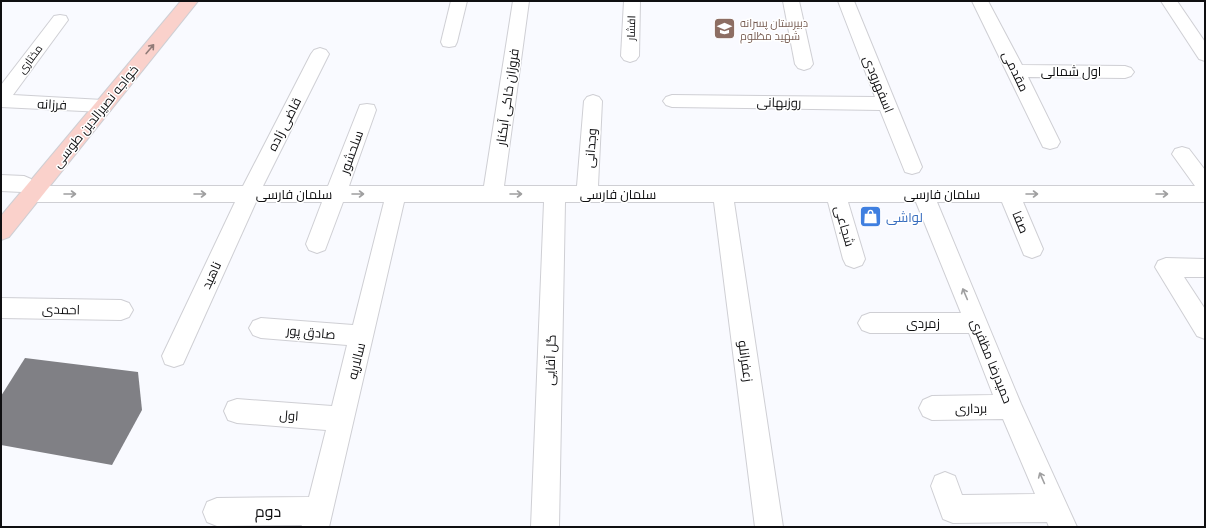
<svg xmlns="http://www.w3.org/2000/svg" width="1206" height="528" viewBox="0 0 1206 528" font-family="Overpass,Cairo,sans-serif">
  <rect width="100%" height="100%" fill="#f9faff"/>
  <polygon fill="#808085" points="25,358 138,372 142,410 112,465 1,445 1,396"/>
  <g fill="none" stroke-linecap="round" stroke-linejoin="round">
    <defs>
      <g id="street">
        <polygon points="451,1 467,1 457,42 455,46 449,47 443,46 441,42"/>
        <polygon points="513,1 529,1 504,186 577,186 584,101 587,97 593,95 599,97 602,101 598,186 1195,186 1172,154 1175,149 1182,147 1189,149 1205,170 1205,202 1023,202 1043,249 1040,255 1032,258 1024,255 1002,202 937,202 1021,404 1077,527 1049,527 1047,522 953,523 943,519 931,486 935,476 945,472 955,476 962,495 1035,494 1003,419 932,420 923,416 919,408 923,400 932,396 993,395 969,333 870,333 862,330 858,323 862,316 870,313 961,313 916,202 848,202 865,259 862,265 854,268 846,265 843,259 828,202 734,202 783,527 755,527 714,202 565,202 559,527 531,527 544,202 404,202 329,527 301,527 302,525 217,526 207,522 203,512 207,502 217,498 309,497 326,430 237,423 228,420 224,411 228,402 237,399 332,406 347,345 261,338 253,335 249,328 253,321 261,318 353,325 384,202 343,202 325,250 317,253 309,250 306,244 322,202 256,202 183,364 174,367 165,364 162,356 235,202 31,202 24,200 21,194 22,192 1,191 1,175 24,176 31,179 34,184 33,186 243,186 311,54 314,50 320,48 326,50 329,54 263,186 328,186 358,110 360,105 367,104 374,105 376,110 349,186 484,186"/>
        <polygon points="624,1 640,1 639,56 636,60 630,62 624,60 621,56"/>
        <polygon points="783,1 799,1 813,64 810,68 804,70 798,68 795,64"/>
        <polygon points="838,1 854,1 922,167 919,172 912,174 905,172 880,110 672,107 666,105 663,101 666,97 672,95 875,97"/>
        <polygon points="972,1 988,1 1022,65 1125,66 1131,68 1134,72 1131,76 1125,78 1028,77 1060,142 1057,147 1050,149 1043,147"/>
        <polygon points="1161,1 1177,1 1205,42 1205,61 1199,59"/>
        <polygon points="60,15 66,16 68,20 13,95 103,100 110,101 112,106 110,111 103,112 1,107 1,85 54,16"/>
        <polygon points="1166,258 1205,259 1205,277 1184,277 1205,309 1205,339 1197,336 1155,267 1158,261"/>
        <polygon points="1,298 121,300 129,303 133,310 129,317 121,320 1,318"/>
      </g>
      <polygon id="secondary" points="181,1 198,1 9,237 1,240 1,216"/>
    </defs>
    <use href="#street" stroke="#cfcfd4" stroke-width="2"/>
    <use href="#secondary" stroke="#cfcfd4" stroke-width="2"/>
    <use href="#street" fill="#fff" fill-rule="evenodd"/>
    <use href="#secondary" fill="#fad1cb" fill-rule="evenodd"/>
  </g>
  <defs><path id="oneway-shaft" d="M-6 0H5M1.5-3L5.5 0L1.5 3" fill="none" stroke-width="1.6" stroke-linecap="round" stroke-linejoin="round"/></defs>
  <use stroke="#907a77" href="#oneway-shaft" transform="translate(150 49) rotate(-50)"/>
  <g stroke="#9f9fa0">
    <use href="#oneway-shaft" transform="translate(70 194)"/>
    <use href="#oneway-shaft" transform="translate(200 194)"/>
    <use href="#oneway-shaft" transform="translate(358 194)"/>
    <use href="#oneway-shaft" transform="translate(516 194)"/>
    <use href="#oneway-shaft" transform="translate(1032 194)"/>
    <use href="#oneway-shaft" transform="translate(1162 194)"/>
    <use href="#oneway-shaft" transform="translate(965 294) rotate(-113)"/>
    <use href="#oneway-shaft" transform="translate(1042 478) rotate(-114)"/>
  </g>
  <defs>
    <symbol id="school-square" viewBox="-11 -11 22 22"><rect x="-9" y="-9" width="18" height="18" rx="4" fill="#8d6e63" stroke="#fff"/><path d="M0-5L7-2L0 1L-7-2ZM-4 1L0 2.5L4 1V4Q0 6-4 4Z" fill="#fff"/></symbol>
    <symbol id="shop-square" viewBox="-11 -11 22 22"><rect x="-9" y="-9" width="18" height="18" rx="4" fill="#3f7fe0" stroke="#fff"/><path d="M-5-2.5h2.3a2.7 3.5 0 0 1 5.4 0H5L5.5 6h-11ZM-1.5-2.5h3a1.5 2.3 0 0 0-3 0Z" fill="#fff"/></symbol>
  </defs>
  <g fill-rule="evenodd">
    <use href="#school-square" x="712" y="16" width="25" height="25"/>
    <use href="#shop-square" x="858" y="204" width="25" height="25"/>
  </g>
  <g text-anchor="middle" stroke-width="3" stroke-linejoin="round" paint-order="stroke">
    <g font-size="11" fill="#785e54" stroke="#fff" text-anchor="start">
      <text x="740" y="27">دبیرستان پسرانه<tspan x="740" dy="13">شهید مظلوم</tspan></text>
    </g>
    <g font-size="11" fill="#0f0f11" stroke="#fff">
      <text transform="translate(631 28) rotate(-88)" y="4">افشار</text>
      <text transform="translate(30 59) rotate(-53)" y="4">مختاری</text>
    </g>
    <g font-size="13" fill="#0f0f11" stroke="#fff">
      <text transform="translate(1016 71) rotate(64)" y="5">مقدمی</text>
      <text x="1071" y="76">اول شمالی</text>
      <text transform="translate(879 84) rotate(68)" y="5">اسفهرودی</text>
      <text transform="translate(507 97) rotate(-82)" y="5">فروزان خاکی آبکنار</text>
      <text transform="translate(779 102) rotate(1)" y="5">روزبهانی</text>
      <text transform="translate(52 104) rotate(3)" y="5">فرزانه</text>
      <text transform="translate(95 116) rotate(-51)" y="5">خواجه نصیرالدین طوسی</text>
      <text transform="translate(284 124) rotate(-63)" y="5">قاضی زاده</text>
      <text transform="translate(590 148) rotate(-86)" y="5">وجدانی</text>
      <text transform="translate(351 152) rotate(-70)" y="5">سلحشور</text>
      <text x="294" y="199">سلمان فارسی</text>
      <text x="618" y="199">سلمان فارسی</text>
      <text x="942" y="199">سلمان فارسی</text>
      <text transform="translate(1021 222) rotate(68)" y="5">صفا</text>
      <text transform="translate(845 226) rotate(74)" y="5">شجاعی</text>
      <text transform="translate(211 275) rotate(-65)" y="5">ناهید</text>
      <text transform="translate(61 309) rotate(1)" y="5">احمدی</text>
      <text x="923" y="328">زمردی</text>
      <text transform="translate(311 332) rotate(5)" y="5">صادق پور</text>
      <text transform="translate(550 360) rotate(-88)" y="5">گل آقایی</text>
      <text transform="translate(356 361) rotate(-76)" y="5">سالاریه</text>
      <text transform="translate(746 361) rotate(82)" y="5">زعفرانلو</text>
      <text transform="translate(992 361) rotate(68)" y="5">حمیدرضا مظفری</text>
      <text transform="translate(971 408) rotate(-1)" y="5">برداری</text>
      <text transform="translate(289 415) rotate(4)" y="5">اول</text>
    </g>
    <g font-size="13" fill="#366cbe" stroke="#fff" text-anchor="start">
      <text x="886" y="222">لواشی</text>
    </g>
    <g font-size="16" fill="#0f0f11" stroke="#fff">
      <text x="268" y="517">دوم</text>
    </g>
  </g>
  <rect width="1206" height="528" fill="none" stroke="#0f0f11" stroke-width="4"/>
</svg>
